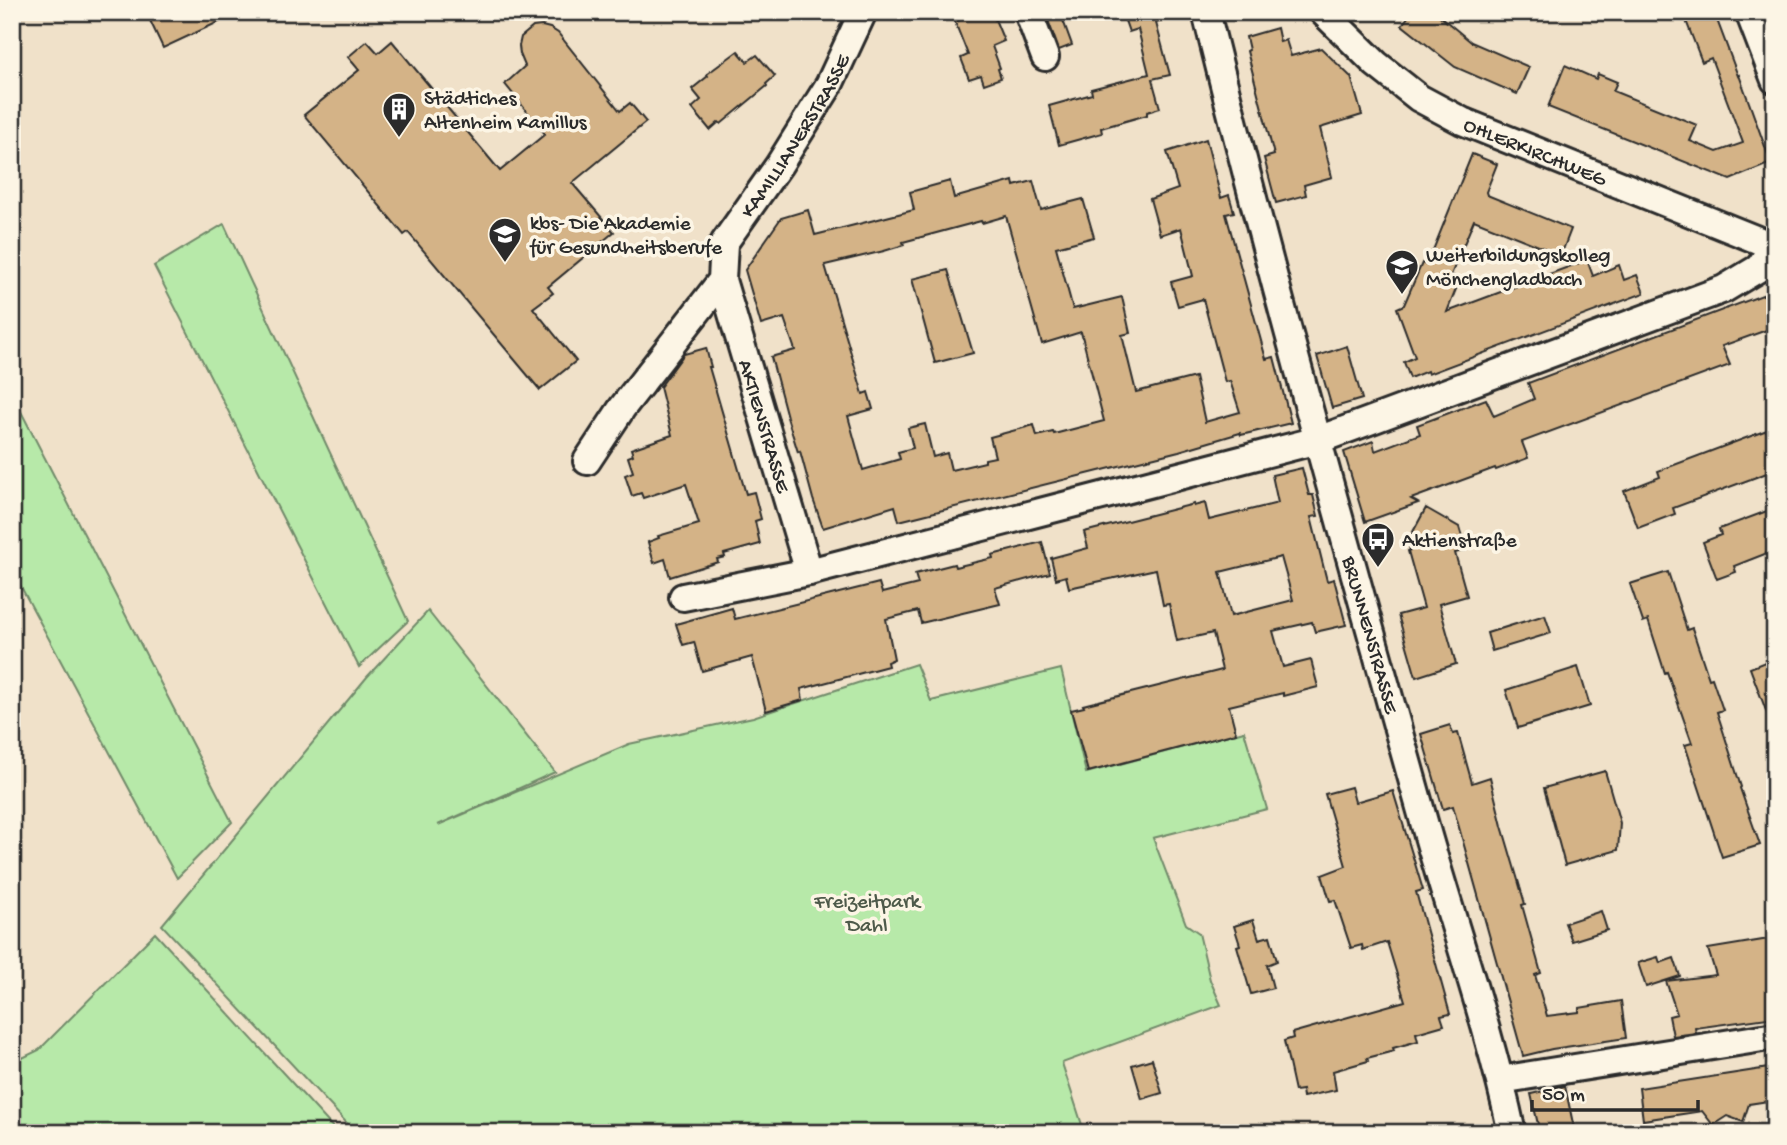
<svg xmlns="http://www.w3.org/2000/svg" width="1787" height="1145" viewBox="0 0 1787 1145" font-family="'Gochi Hand',sans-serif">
  <rect width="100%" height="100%" fill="#f0e1c9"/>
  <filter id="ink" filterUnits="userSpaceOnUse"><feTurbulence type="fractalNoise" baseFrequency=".0143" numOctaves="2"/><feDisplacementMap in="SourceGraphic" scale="14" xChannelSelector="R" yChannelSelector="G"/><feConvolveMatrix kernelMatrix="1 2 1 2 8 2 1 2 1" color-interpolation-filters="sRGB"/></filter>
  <g filter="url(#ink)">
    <g fill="#b7e9a9" stroke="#718a6a" stroke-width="2">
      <polygon points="224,224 408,621 359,667 154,266"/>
      <polygon points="12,394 232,822 177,878 12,570"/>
      <polygon points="428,611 555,772 438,825 629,744 753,717 916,664 931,701 1061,669 1086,773 1244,731 1267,809 1153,838 1186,924 1199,933 1210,980 1221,1005 1062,1063 1084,1131 1080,1133 356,1133 162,925 367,677"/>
      <polygon points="155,933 338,1133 12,1133 12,1063 39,1050"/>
    </g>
    <g fill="#d4b387" stroke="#2b2b2b" stroke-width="2" fill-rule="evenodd">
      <polygon points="146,12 240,12 163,48"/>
      <polygon points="978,12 992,12 1004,41 992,46 1000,68 998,69 1001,78 984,84 981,75 969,79 961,58 968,55 955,22"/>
      <polygon points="1045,12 1060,12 1072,45 1059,50"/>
      <polygon points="1122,12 1178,12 1179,15 1156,23 1170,75 1152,79 1160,108 1147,112 1147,115 1101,128 1102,133 1059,145 1049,106 1092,94 1091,89 1149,74 1138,29 1129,32"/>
      <polygon points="1412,12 1435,12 1471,42 1529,67 1517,94 1455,67 1402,25"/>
      <polygon points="1688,12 1714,12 1738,76 1739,75 1771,163 1730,180 1548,107 1565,65 1596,79 1598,74 1617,82 1613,91 1697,125 1690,141 1717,152 1743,143 1711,58 1702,62 1685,18 1689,16"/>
      <polygon points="542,26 550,28 558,33 620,111 630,103 646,122 572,183 614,232 548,287 553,293 533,308 576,361 540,390 408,232 404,235 304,115 359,70 348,57 367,41 378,53 392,41 500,171 545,134 505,84 525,66 520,54 519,46 521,37 533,27"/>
      <polygon points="1277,28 1280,42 1286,40 1291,56 1321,48 1351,77 1362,115 1320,128 1332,177 1304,185 1306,195 1276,203 1264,158 1274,155 1247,51 1249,50 1246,37"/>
      <polygon points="738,51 747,62 757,55 775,76 766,84 767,86 721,124 719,122 710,130 692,108 701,100 692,89 708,76 707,74"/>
      <path d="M 1206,139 L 1221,198 L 1229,195 L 1234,212 L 1226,214 L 1266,359 L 1274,357 L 1291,423 L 1241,435 L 1240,433 L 1179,451 L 899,521 L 895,506 L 823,528 L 813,499 L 800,451 L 798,452 L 787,417 L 771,357 L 795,350 L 784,318 L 761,325 L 745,270 L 781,218 L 808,210 L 815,235 L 914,210 L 910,192 L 950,181 L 954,198 L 1013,181 L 1014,186 L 1033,181 L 1041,210 L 1083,199 L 1094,237 L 1056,247 L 1073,309 L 1122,297 L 1130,333 L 1122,335 L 1136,392 L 1195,377 L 1205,422 L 1240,412 L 1230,381 L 1225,382 L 1203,299 L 1178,306 L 1171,282 L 1193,276 L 1181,228 L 1160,235 L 1150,199 L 1178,189 L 1167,152 ZM 1006,216 L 1042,344 L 1081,332 L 1104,421 L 1054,434 L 1053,432 L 1037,436 L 1034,425 L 990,437 L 995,457 L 985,459 L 985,462 L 951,470 L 947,453 L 933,457 L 925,424 L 908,428 L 913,448 L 898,452 L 900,459 L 863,470 L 848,416 L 873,409 L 868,392 L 863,394 L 825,265 L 884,251 L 904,245 L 903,242 L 981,221 L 982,223 Z"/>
      <polygon points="1472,154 1497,164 1486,192 1487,195 1571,229 1561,255 1474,220 1451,275 1460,279 1447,312 1587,260 1593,276 1619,265 1624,280 1637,275 1644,293 1428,374 1427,371 1410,378 1404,362 1415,357 1397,308 1404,305 1422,263 1427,265"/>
      <polygon points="948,270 973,353 935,363 912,279"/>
      <polygon points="1775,293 1775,327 1722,346 1730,365 1522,442 1528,458 1496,470 1495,468 1411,499 1418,503 1365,522 1344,452 1373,441 1375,451 1420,434 1417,425 1486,399 1494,416 1534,399 1528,383 1765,294 1766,297"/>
      <polygon points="1347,346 1362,399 1332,408 1317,356"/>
      <polygon points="706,348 711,367 709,367 746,494 754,492 761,519 755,521 760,544 724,554 725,557 717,559 718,562 670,577 665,559 654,563 648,542 659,538 658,536 699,524 686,484 643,498 641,493 632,496 625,475 633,472 628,457 633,455 631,449 672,435 660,387 684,354"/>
      <polygon points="1775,427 1775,470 1673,508 1675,514 1638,528 1624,491 1660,477 1658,471"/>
      <path d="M 1302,468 L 1309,495 L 1313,495 L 1318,516 L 1311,517 L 1327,581 L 1334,579 L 1346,625 L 1315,632 L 1312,622 L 1273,631 L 1283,667 L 1311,660 L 1318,687 L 1283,696 L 1283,693 L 1229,706 L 1236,733 L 1088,772 L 1071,710 L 1084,707 L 1083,705 L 1222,670 L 1213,633 L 1177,641 L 1169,604 L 1163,605 L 1156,569 L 1069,588 L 1066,576 L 1056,579 L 1051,558 L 1088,548 L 1084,532 L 1194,504 L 1194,506 L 1205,503 L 1209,520 L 1278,503 L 1272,475 ZM 1281,557 L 1293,600 L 1231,616 L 1220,572 Z"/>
      <polygon points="1426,508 1459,527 1466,550 1455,553 1467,596 1439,604 1456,664 1416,677 1398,615 1424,608 1408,551 1410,550 1408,541"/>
      <polygon points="1775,508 1775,550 1734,566 1736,572 1717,579 1703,542 1721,535 1719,529"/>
      <polygon points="1042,542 1050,573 995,588 1000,604 921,623 918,611 886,619 894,659 887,662 888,666 801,689 803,700 766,711 752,657 702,671 694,642 683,645 676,624 732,608 735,619 879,583 882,593 918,584 915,574 954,564 955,567 993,558 992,555"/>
      <polygon points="1668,572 1687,630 1692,628 1709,679 1712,678 1723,710 1717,712 1741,787 1740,788 1760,845 1722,857 1685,745 1692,743 1667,672 1665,673 1648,620 1643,622 1630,584"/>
      <polygon points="1545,615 1551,633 1492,651 1487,633"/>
      <polygon points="1770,660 1775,673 1775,729 1773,729 1750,668"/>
      <polygon points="1578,667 1590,706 1518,728 1506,690"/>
      <polygon points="1450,725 1453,734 1458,733 1472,783 1490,777 1502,826 1525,904 1522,905 1541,973 1535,975 1547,1016 1579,1012 1579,1008 1621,1001 1626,1038 1552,1049 1523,1056 1453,806 1443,809 1421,734"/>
      <polygon points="1605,771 1620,823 1618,850 1565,865 1544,788"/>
      <polygon points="1351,787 1355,802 1393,791 1423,890 1416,892 1450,1014 1441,1016 1444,1025 1416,1033 1418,1041 1393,1048 1394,1051 1367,1058 1368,1061 1333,1071 1336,1090 1303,1097 1302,1090 1295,1091 1284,1041 1293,1038 1292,1033 1405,1001 1387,942 1363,950 1362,945 1351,948 1335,900 1330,901 1322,875 1346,866 1325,794"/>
      <polygon points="1601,911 1607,930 1572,941 1565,923"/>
      <polygon points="1253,920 1259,939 1270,936 1277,961 1267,965 1273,988 1251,994 1237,946 1240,945 1234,926"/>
      <polygon points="1775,938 1775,1017 1695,1028 1696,1033 1673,1036 1669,1016 1677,1014 1666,981 1716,975 1708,949"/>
      <polygon points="1658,957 1660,963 1674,958 1680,976 1646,987 1638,963"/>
      <polygon points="1152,1059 1162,1093 1142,1099 1132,1065"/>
      <polygon points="1775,1067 1775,1100 1749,1104 1743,1122 1727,1116 1713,1125 1702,1111 1643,1120 1639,1088"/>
      <polygon points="1565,1086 1575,1133 1540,1133 1531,1094"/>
    </g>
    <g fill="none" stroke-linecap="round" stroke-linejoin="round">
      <defs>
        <g id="minor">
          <polyline points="1028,12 1045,57"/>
          <path id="s1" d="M 1206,12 C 1273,286 1350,558 1426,829 C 1455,931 1490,1030 1512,1133"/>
          <path id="s2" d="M 1323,12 L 1376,64 L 1419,98 L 1462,121 L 1775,247"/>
          <polyline points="1749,12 1775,80"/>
          <path id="s3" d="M 722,280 L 809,572"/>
          <path id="s4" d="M 587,461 L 622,408 L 722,280 L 724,243 L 779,165 L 829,85 L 863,12"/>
          <polyline points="683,597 809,572 1318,440 1724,289 1759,268 1773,247"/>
          <polyline points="1500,1080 1775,1036"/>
        </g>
      </defs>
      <use href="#minor" stroke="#2b2b2b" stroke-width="32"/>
      <use href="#minor" stroke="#fcf5e5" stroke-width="26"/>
    </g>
  </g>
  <defs>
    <symbol id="building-pin" viewBox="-11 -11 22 30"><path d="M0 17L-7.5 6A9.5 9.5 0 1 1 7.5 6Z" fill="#2b2b2b" stroke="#fcf5e5"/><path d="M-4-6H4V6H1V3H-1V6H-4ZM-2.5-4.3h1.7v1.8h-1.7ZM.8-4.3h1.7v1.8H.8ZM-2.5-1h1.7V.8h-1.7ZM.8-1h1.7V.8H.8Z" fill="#fff"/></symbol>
    <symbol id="university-pin" viewBox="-11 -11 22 30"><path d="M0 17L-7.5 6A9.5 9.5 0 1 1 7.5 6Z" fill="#2b2b2b" stroke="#fcf5e5"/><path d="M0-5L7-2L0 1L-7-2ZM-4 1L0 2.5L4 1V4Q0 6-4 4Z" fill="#fff"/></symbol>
    <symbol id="bus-pin" viewBox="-11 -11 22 30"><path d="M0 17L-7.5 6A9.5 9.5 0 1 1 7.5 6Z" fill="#2b2b2b" stroke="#fcf5e5"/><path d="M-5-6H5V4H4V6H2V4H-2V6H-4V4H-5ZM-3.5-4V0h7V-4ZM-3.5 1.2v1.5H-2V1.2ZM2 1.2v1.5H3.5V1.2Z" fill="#fff"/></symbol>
  </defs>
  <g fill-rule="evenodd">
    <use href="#building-pin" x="380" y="90" width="38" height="52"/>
    <use href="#university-pin" x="486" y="215" width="38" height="52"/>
    <use href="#university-pin" x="1383" y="247" width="38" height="52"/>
    <use href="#bus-pin" x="1359" y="520" width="38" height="52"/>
  </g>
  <g text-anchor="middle" stroke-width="7" stroke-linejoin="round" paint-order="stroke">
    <g font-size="21" fill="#2b2b2b" stroke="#fcf5e5" text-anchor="start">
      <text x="424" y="104">Städtiches<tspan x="424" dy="24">Altenheim Kamillus</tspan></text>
      <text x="530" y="229">kbs- Die Akademie<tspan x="530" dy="24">für Gesundheitsberufe</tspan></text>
      <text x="1426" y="261">Weiterbildungskolleg<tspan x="1426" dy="24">Mönchengladbach</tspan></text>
      <text x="1402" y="546">Aktienstraße</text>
    </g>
    <g font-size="21" fill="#2b2b2b" stroke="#fcf5e5">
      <text dy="7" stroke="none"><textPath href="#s4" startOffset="392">KAMILLIANERSTRASSE</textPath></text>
      <text dy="7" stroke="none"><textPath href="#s2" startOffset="257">OHLERKIRCHWEG</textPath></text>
      <text dy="7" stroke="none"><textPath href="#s3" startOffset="152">AKTIENSTRASSE</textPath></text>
      <text dy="7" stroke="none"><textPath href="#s1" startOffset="644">BRUNNENSTRASSE</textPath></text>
    </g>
    <g font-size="21" fill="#4e5a4a" stroke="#fcf5e5">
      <text x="867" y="907">Freizeitpark<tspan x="867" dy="24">Dahl</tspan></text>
    </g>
  </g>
  <rect width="1787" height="1145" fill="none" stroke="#fcf5e5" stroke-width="42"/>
  <rect x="21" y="21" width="1745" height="1103" fill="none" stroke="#2b2b2b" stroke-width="2.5" filter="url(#ink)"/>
  <path d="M1532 1100v10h166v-10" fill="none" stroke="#2b2b2b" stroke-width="3.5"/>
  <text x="1542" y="1100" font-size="21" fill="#2b2b2b" stroke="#fcf5e5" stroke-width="5" paint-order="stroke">50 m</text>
</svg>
